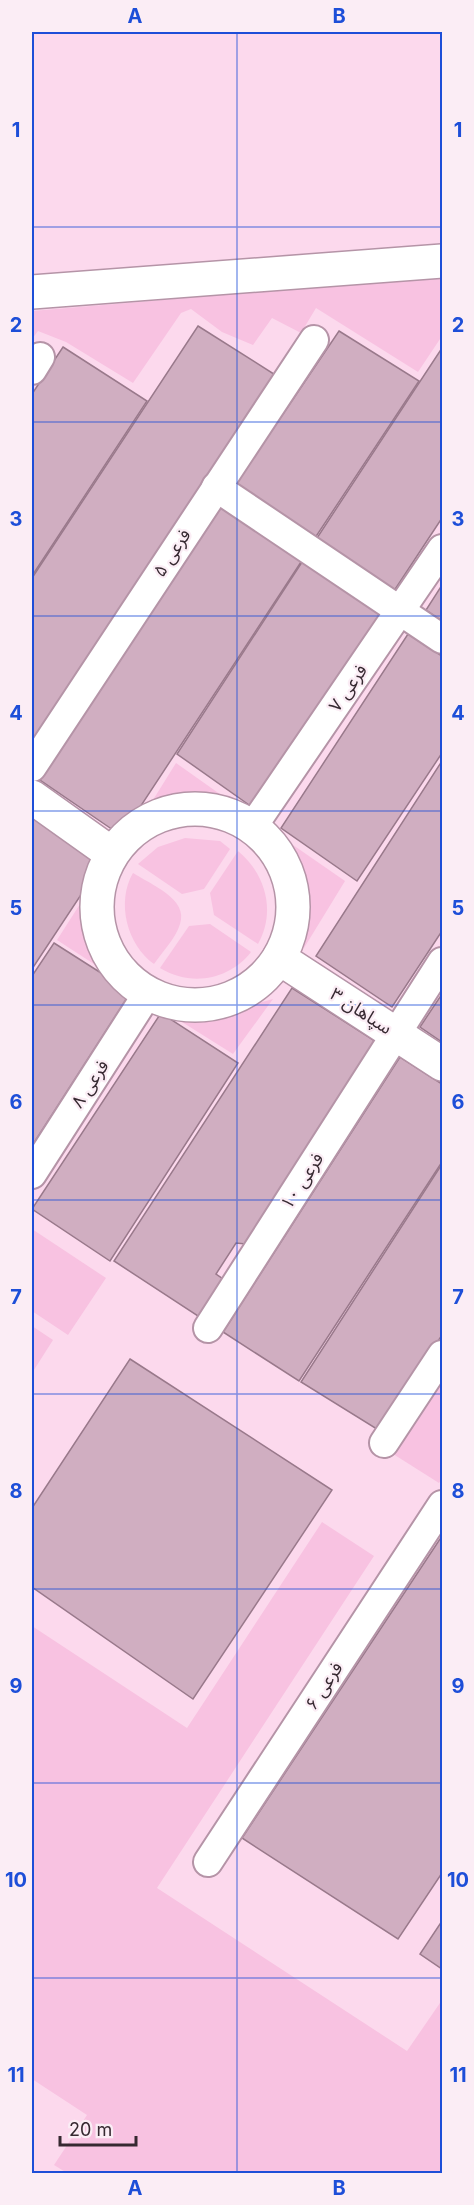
<svg xmlns="http://www.w3.org/2000/svg" width="474" height="2205" viewBox="0 0 474 2205" font-family="Inter,'Noto Sans Arabic',sans-serif">
  <rect width="100%" height="100%" fill="#fcd9ed"/>
  <g fill="#f8c2e1">
    <polygon points="442,269 442,336 418,372 316,308 301,333 272,318 253,345 222,332 191,309 181,313 133,383 66,342 38,331 32,339 32,311 174,299"/>
    <polygon points="176,763 224,797 188,799 148,808"/>
    <path d="M 280,836 L 345,881 L 304,948 C 303,905 297,876 280,836 Z"/>
    <polygon points="185,838 220,841 230,849 204,889 182,894 138,864 158,847"/>
    <path d="M 238,851 C 266,874 276,912 258,944 L 214,915 L 210,893 Z"/>
    <path d="M 133,873 C 150,884 189,899 180,924 C 176,938 162,952 154,964 C 127,945 116,902 133,873 Z"/>
    <path d="M 89,890 C 90,922 100,948 114,977 L 57,940 Z"/>
    <path d="M 210,924 L 251,952 C 229,980 191,987 160,968 L 189,926 Z"/>
    <polygon points="273,999 233,1054 174,1017 219,1014"/>
    <polygon points="32,1229 106,1278 68,1335 32,1311"/>
    <polygon points="32,1326 53,1340 32,1373"/>
    <polygon points="442,1373 442,1478 439,1483 390,1452"/>
    <polygon points="322,1522 374,1556 157,1888 407,2051 442,2000 442,2173 67,2173 54,2165 87,2115 32,2079 32,1626 187,1728"/>
  </g>
  <g fill="#d0aec1" stroke="#99798b" stroke-width="1.5">
    <polygon points="198,326 277,376 32,746 32,578"/>
    <polygon points="339,331 419,381 313,541 233,488"/>
    <polygon points="63,347 147,401 32,576 32,394"/>
    <polygon points="442,348 442,518 392,594 315,541"/>
    <polygon points="219,502 303,559 127,827 116,832 40,780"/>
    <polygon points="304,559 384,611 252,807 177,754"/>
    <polygon points="442,585 442,621 426,610"/>
    <polygon points="408,634 442,656 442,753 357,881 281,828"/>
    <polygon points="442,761 442,931 392,1007 316,956"/>
    <polygon points="32,815 102,863 32,969"/>
    <polygon points="54,943 131,992 32,1146 32,976"/>
    <polygon points="292,988 375,1041 246,1244 236,1243 216,1274 226,1281 204,1320 114,1261"/>
    <polygon points="442,994 442,1042 420,1027"/>
    <polygon points="161,1013 238,1063 110,1261 32,1209"/>
    <polygon points="400,1057 442,1084 442,1162 299,1381 223,1332"/>
    <polygon points="442,1164 442,1335 380,1431 301,1382"/>
    <polygon points="130,1359 332,1490 193,1699 32,1587 32,1508"/>
    <polygon points="442,1536 442,1873 398,1939 242,1838"/>
    <polygon points="442,1921 442,1969 420,1954"/>
  </g>
  <g fill="none" stroke-linecap="round" stroke-linejoin="round">
    <defs>
      <g id="minor">
        <polyline points="32,370 40,357"/>
        <polyline points="216,487 442,639"/>
        <polyline points="32,767 314,340"/>
        <polyline points="253,826 442,549"/>
        <polyline points="32,1174 148,993"/>
        <polyline points="208,1328 442,962"/>
        <polyline points="384,1443 442,1355"/>
        <polyline points="208,1862 442,1505"/>
      </g>
      <g id="tertiary">
        <polyline points="32,292 442,261"/>
        <polyline points="32,797 112,854"/>
        <circle cx="195" cy="907" r="98"/>
        <polyline points="279,958 442,1064"/>
      </g>
    </defs>
    <use href="#minor" stroke="#b594a7" stroke-width="32"/>
    <use href="#tertiary" stroke="#b594a7" stroke-width="36"/>
    <use href="#minor" stroke="#fff" stroke-width="28"/>
    <use href="#tertiary" stroke="#fff" stroke-width="33"/>
  </g>
  <path fill="none" stroke="#1d4ed8" stroke-width="1.5" stroke-opacity="0.55" d="M 237,32 L 237,2174M 32,227 L 442,227M 32,422 L 442,422M 32,616 L 442,616M 32,811 L 442,811M 32,1005 L 442,1005M 32,1200 L 442,1200M 32,1394 L 442,1394M 32,1589 L 442,1589M 32,1783 L 442,1783M 32,1978 L 442,1978"/>
  <g text-anchor="middle" stroke-width="4.5" stroke-linejoin="round" paint-order="stroke">
    <g font-size="18" fill="#362931" stroke="#fbedf5">
      <text transform="translate(172 553) rotate(-57)" y="6">فرعی ۵</text>
      <text transform="translate(348 688) rotate(-55)" y="6">فرعی ۷</text>
      <text transform="translate(361 1011) rotate(33)" y="6">سپاهان ۳</text>
      <text transform="translate(90 1084) rotate(-57)" y="6">فرعی ۸</text>
      <text transform="translate(302 1181) rotate(-57)" y="6">فرعی ۱۰</text>
      <text transform="translate(324 1686) rotate(-57)" y="6">فرعی ۶</text>
    </g>
  </g>
  <rect width="474" height="2205" fill="none" stroke="#fbedf5" stroke-width="66"/>
  <path d="M60 2136v9h76v-9" fill="none" stroke="#362931" stroke-width="3"/>
  <text x="69" y="2136" font-size="18" fill="#362931" stroke="#fbedf5" stroke-width="4.5" paint-order="stroke">20 m</text>
  <rect x="33" y="33" width="408" height="2139" fill="none" stroke="#1d4ed8" stroke-width="2"/>
  <g font-size="20" text-anchor="middle" font-weight="bold" fill="#1d4ed8">
    <text x="135" y="23">A</text>
    <text x="339" y="23">B</text>
    <text x="16" y="137">1</text>
    <text x="458" y="137">1</text>
    <text x="16" y="332">2</text>
    <text x="458" y="332">2</text>
    <text x="16" y="526">3</text>
    <text x="458" y="526">3</text>
    <text x="16" y="720">4</text>
    <text x="458" y="720">4</text>
    <text x="16" y="915">5</text>
    <text x="458" y="915">5</text>
    <text x="16" y="1109">6</text>
    <text x="458" y="1109">6</text>
    <text x="16" y="1304">7</text>
    <text x="458" y="1304">7</text>
    <text x="16" y="1498">8</text>
    <text x="458" y="1498">8</text>
    <text x="16" y="1693">9</text>
    <text x="458" y="1693">9</text>
    <text x="16" y="1887">10</text>
    <text x="458" y="1887">10</text>
    <text x="16" y="2082">11</text>
    <text x="458" y="2082">11</text>
    <text x="135" y="2195">A</text>
    <text x="339" y="2195">B</text>
  </g>
</svg>
